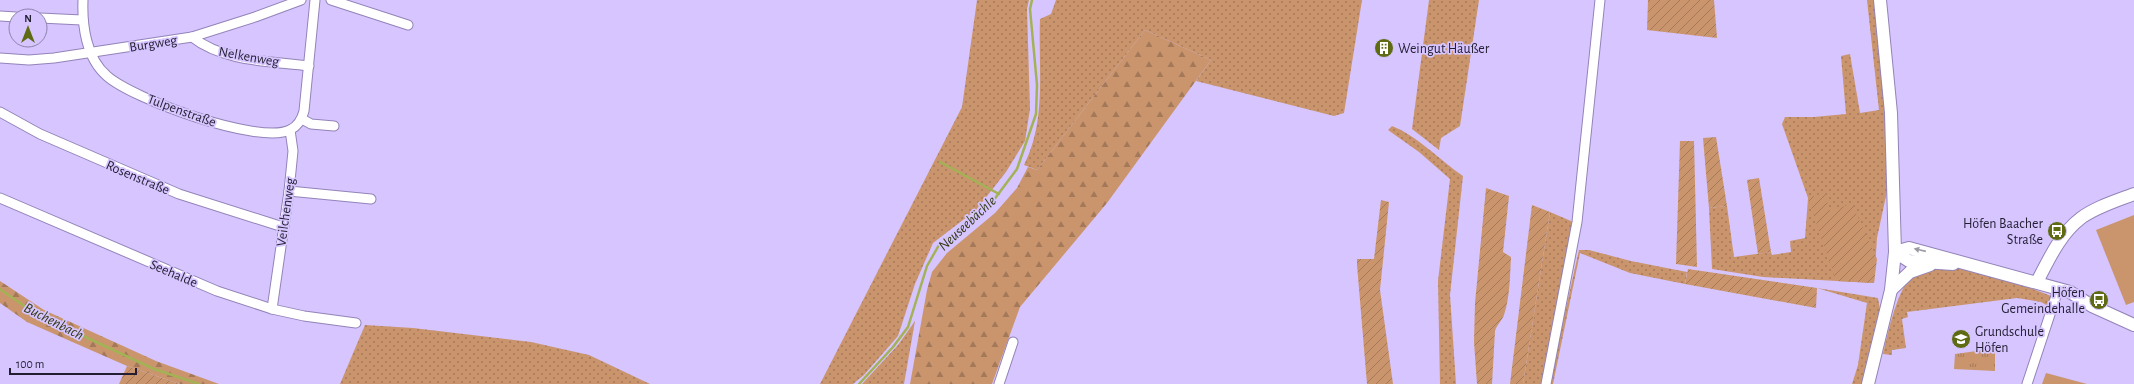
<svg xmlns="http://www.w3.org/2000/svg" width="2134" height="384" viewBox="0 0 2134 384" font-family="'Alegreya Sans',sans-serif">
  <defs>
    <pattern id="grass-dots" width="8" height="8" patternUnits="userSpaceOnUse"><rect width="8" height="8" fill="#ca956d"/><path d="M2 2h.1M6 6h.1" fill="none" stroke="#a4795a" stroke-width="1.8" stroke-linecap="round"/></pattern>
    <pattern id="forest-firs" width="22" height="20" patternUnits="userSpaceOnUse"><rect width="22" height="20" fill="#ca956d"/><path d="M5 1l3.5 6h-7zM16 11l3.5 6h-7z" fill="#a4795a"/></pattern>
    <pattern id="park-tufts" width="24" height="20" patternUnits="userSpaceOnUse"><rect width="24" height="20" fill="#ca956d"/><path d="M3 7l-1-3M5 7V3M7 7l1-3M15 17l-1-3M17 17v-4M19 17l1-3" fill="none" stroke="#a4795a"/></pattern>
    <pattern id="garden-furrows" width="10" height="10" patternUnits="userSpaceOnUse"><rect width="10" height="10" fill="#ca956d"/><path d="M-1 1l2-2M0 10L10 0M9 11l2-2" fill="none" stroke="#a4795a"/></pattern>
  </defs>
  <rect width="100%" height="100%" fill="#d6c5ff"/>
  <g fill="url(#grass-dots)">
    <polygon points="977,0 1029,0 1027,9 1030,109 1025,141 1006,172 976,210 933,243 915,284 898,336 864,375 853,384 820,384 962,107"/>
    <path d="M 1056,0 L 1362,0 L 1344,113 L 1334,116 L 1196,81 L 1211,60 L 1145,30 L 1037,170 L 1024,165 C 1047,120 1038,68 1040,19 L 1051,14 Z"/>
    <polygon points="1429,0 1479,0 1460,126 1441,138 1439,150 1412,129"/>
    <polygon points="1867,0 1876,0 1886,108 1889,182 1877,238 1874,283 1763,277 1712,269 1709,208 1727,206 1734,257 1771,252 1772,255 1791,252 1790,241 1805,238 1808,198 1782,124 1785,117 1814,117 1846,114 1841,56 1850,54 1860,113 1879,110"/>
    <path d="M 1392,126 C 1416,135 1441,161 1463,176 L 1450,295 L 1456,384 L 1440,384 L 1438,281 L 1450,179 L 1419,152 L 1388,130 Z"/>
    <polygon points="1550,212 1571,221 1575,227 1542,384 1523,384"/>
    <polygon points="1579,250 1589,250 1631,261 1687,272 1685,284 1630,273 1580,253 1553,384 1549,384"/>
    <path d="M 1932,266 C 1974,268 2012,281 2051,296 L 2048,306 L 2041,302 L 2017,298 L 1907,312 L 1908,317 L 1902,319 L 1906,348 L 1892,350 L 1892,355 L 1883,354 C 1887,336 1897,291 1910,279 C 1916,274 1925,270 1932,266 Z"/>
    <polygon points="1817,288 1878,298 1880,310 1864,384 1852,384 1858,365 1867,303"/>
    <polygon points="915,321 904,384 862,384 898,345"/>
    <polygon points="365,325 413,328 531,342 589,355 650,384 340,384"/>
  </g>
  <g fill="url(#forest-firs)">
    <polygon points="1145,30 1211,60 1107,203 1020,307 992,384 910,384 927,290 932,272 947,253 995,213 1017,188 1028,167 1037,170"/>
    <polygon points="0,281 44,310 156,361 219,384 180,384 127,366 27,322 0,303"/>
  </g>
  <polygon fill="url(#park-tufts)" points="1995,343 1995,371 1954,369 1955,354 1984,350 1984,345"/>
  <g fill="url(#garden-furrows)">
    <polygon points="1648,0 1714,0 1717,38 1647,30"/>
    <polygon points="1716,137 1727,206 1709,208 1703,138"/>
    <polygon points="1680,141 1694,141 1697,267 1676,264"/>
    <polygon points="1759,178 1771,252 1758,254 1747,180"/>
    <path d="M 1486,188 L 1509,196 L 1503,252 L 1511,257 C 1510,275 1510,298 1504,315 C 1502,321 1497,324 1495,331 L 1492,384 L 1477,384 L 1474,342 L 1475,303 Z"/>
    <polygon points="1824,193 1830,210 1852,204 1877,259 1874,283 1836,281 1808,198"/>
    <polygon points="1381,200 1389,202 1380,290 1393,384 1367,384 1357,265 1357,259 1374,259"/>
    <polygon points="1532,205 1550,212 1523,384 1510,384"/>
    <polygon points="1688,269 1817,288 1816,308 1685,284"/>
    <polygon points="127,366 180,384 119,384"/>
  </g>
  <g fill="#ca956d">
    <polygon points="2134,215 2134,302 2126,305 2096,230"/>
    <polygon points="2046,373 2087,384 2042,384"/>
  </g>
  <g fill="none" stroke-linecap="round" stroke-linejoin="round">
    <g stroke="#a2b255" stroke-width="2.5">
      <polyline points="940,162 999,194"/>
      <polyline points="0,289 34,313 154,369 199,384"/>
      <polyline points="859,384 893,347 908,327 927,266 939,245 990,205 1017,169 1036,114 1037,85 1030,9 1032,0"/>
    </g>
    <defs>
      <g id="street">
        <path d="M 83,0 C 82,25 86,58 107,76 C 133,99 258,145 290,130 C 298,126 302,119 304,111 L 315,0"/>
        <polyline points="331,0 408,25"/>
        <polyline points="0,16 16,17"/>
        <polyline points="40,18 82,20"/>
        <path d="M 192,37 C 224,62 270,61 309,66"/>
        <polyline points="0,58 29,60 54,58 192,37 255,17 301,0"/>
        <polyline points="0,112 40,134 179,194 283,227"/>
        <polyline points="302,119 311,124 334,126"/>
        <polyline points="289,191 371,199"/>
        <polyline points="0,198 217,291 272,309 304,316 356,323"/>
        <polyline points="272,309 289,191 293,151 290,130"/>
        <polyline points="999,384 1013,342"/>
        <polyline points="1546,384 1577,222 1600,0"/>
        <polyline points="2027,384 2058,290"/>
      </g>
      <g id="secondary">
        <polyline points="1895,252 1909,248 2070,292 2092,306 2134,325"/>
        <polyline points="1895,252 1909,261 1953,264"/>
        <path d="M 2037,282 C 2049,259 2060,234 2081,218 C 2096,207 2116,201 2134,194"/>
        <polyline points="1891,290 1910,272 1930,265"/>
        <polyline points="1868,384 1891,290 1895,252 1891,113 1880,0"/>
      </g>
    </defs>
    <use href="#street" stroke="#9383b8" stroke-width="11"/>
    <use href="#secondary" stroke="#9383b8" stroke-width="14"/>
    <use href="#street" stroke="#fff" stroke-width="9"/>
    <use href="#secondary" stroke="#fff" stroke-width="12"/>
  </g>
  <defs><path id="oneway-solid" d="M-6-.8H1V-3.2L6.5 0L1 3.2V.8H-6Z"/></defs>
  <use fill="#9c9aa3" href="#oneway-solid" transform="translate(1920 250) rotate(-167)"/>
  <defs>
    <symbol id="building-disc" viewBox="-11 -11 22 22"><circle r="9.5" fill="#5e6b12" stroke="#d6c5ff"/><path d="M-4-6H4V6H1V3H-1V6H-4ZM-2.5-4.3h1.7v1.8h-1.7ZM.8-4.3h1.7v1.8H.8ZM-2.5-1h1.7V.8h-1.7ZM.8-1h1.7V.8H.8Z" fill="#fff"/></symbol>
    <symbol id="bus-disc" viewBox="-11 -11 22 22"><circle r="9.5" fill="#5e6b12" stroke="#d6c5ff"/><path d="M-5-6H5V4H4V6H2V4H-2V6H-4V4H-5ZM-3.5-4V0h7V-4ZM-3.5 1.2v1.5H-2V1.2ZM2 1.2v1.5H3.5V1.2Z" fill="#fff"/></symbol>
    <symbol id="school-disc" viewBox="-11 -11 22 22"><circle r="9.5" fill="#5e6b12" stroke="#d6c5ff"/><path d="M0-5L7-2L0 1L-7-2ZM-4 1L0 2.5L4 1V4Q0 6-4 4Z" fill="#fff"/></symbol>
  </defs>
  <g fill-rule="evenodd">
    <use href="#building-disc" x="1373" y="37" width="22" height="22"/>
    <use href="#bus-disc" x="2046" y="220" width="22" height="22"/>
    <use href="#bus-disc" x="2088" y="289" width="22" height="22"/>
    <use href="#school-disc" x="1950" y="328" width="22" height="22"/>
  </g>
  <g text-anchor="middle" stroke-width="3.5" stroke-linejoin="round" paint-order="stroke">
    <g font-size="14" fill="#241e33" stroke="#d6c5ff">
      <text transform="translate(153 43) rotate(-9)" y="5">Burgweg</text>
      <text transform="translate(249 56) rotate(10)" y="5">Nelkenweg</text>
      <text transform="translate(182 110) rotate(20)" y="5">Tulpenstraße</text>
      <text transform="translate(138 177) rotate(23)" y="5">Rosenstraße</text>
      <text transform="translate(285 212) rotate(-82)" y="5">Veilchenweg</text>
      <text transform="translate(174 273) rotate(23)" y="5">Seehalde</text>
    </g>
    <g font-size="14" fill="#241e33" stroke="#d6c5ff" text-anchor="start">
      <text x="1398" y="53">Weingut Häußer</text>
      <text x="2043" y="228" text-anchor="end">Höfen Baacher<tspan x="2043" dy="16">Straße</tspan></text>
      <text x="2085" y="297" text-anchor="end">Höfen<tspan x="2085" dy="16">Gemeindehalle</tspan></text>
      <text x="1975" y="336">Grundschule<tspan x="1975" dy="16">Höfen</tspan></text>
    </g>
    <g font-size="15" font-style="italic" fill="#343b13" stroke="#d6c5ff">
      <text transform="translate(967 223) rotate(-43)" y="5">Neuseebächle</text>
      <text transform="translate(54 321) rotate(27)" y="5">Buchenbach</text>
    </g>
  </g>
  <g transform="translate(28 28)"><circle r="19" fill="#d6c5ff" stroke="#8f82ad"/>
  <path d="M0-3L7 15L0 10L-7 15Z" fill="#5e6b12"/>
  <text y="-6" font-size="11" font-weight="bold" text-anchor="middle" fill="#241e33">N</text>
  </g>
  <path d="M10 368v6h126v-6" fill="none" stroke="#241e33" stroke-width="2"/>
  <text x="16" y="368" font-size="12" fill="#241e33" stroke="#d6c5ff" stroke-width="3" paint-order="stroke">100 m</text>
</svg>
